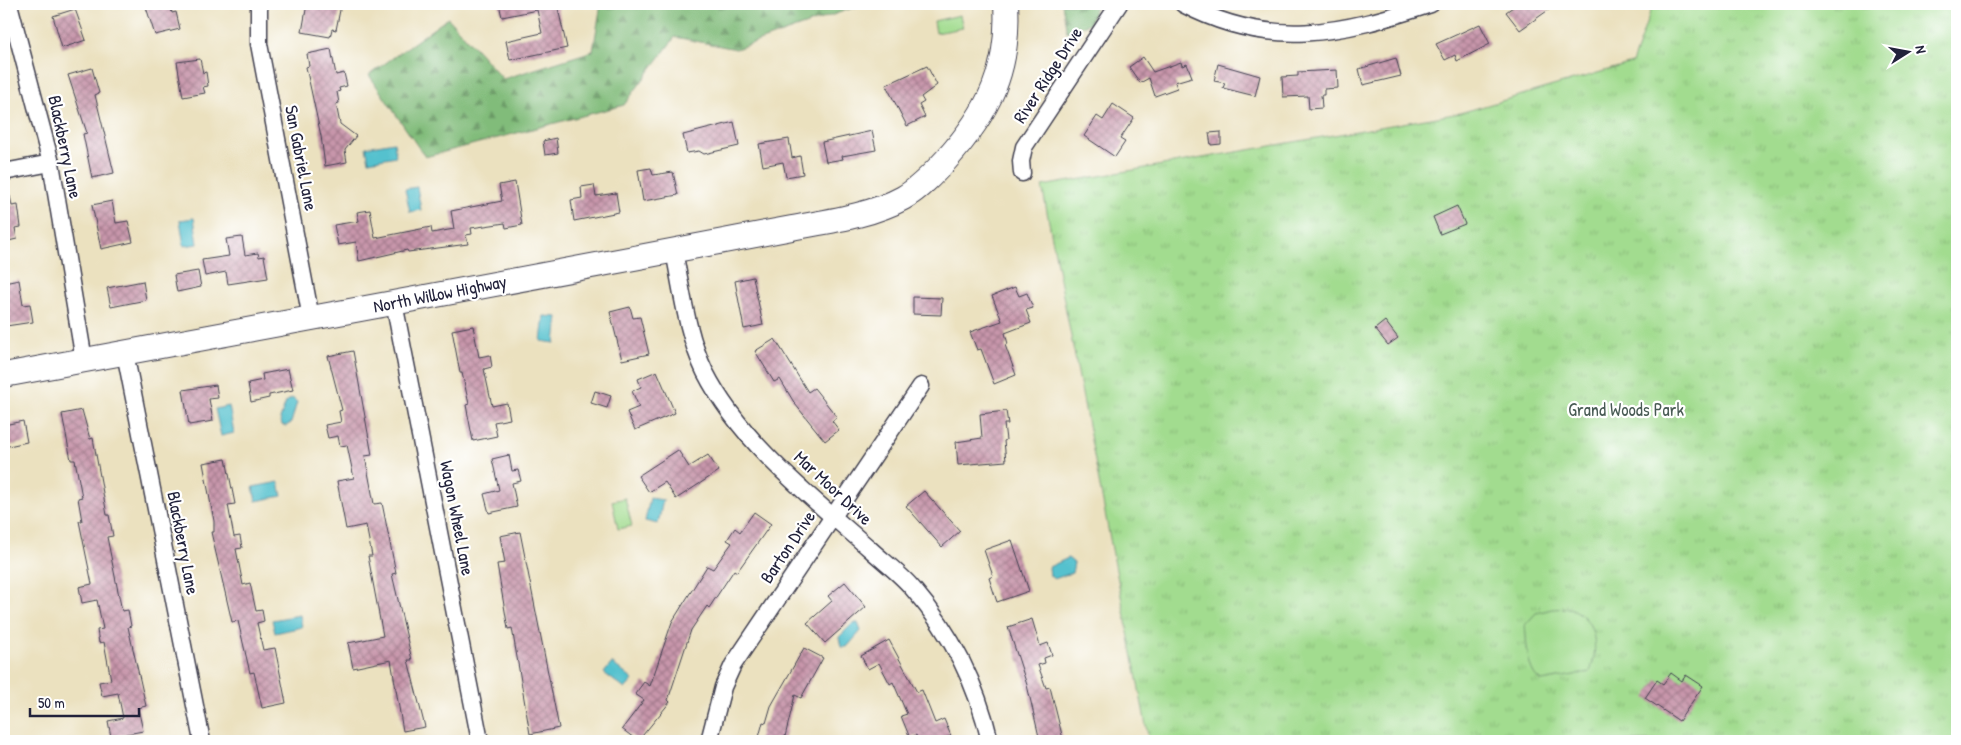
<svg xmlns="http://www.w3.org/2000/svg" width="1961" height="745" viewBox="0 0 1961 745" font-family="'Patrick Hand',sans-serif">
  <defs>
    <pattern id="forest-firs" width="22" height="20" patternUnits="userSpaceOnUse" patternTransform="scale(1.25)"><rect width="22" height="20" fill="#81bc7a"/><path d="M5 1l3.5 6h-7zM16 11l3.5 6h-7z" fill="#699865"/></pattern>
    <pattern id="park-tufts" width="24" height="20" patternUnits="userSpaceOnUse" patternTransform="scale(1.25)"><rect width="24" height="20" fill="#a2dc8f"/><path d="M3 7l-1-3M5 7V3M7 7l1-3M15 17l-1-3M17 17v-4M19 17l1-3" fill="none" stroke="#8bbc7c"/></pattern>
    <pattern id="building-cross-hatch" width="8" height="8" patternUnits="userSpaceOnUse" patternTransform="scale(1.25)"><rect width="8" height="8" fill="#c896ab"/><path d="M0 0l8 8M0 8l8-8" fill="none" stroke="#a27a8c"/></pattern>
  </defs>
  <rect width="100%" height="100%" fill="#fff"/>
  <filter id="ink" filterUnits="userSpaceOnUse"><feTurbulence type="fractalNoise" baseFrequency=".02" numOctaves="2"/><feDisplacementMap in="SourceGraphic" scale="10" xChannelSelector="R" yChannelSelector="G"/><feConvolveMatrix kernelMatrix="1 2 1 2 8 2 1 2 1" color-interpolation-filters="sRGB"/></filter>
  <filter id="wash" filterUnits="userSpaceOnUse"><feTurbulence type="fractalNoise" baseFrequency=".0096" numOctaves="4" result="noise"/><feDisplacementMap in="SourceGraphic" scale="20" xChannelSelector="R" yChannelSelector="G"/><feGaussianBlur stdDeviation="1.12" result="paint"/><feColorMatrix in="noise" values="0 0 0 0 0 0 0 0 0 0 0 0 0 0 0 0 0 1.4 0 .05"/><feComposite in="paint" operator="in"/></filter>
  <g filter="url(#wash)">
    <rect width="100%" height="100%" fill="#ebe1bf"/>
    <g fill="url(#forest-firs)" stroke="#526f5a">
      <polygon points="601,4 864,4 736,49 675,37 624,105 425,157 369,75 448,18 503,79 593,51"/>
      <polygon points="1062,4 1097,4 1090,23 1067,32"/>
    </g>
    <polygon fill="url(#park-tufts)" stroke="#627f65" points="1653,4 1957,4 1957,741 1149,741 1042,186 1460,113 1632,63"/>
    <g fill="#a2dc8f" stroke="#627f65">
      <polygon points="960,15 963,28 936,33 934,21"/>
      <polygon points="625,498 632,526 618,529 612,501"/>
      <path d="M 1552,609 C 1558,609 1567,607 1572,609 C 1598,620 1598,650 1590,672 L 1542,681 C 1526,674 1527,641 1525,625 L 1536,613 Z"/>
    </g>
    <g fill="#55c1ce" stroke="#3c7284">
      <polygon points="394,142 396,156 369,161 366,147"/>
      <polygon points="417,187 421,210 410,212 405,189"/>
      <polygon points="194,218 198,244 184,246 180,220"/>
      <polygon points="544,316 558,317 555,343 541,341"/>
      <polygon points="292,398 297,402 291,423 286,426 282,425 280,419 286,402"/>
      <polygon points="229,406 234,433 221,436 215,409"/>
      <polygon points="279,482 282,496 256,501 253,487"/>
      <polygon points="650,498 663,500 658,524 645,521"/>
      <polygon points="1068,558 1074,563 1072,573 1054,579 1050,576 1049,567"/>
      <polygon points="300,615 302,627 275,633 272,620"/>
      <polygon points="853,623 858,623 861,631 847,647 841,647 839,637"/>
      <polygon points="612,663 633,680 625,689 604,673"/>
    </g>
    <g id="blocks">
      <g fill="url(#building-cross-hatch)">
        <polygon points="145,4 170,4 172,13 176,12 180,29 155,35"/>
        <polygon points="307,4 341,5 336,30 332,29 330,37 302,32"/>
        <polygon points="499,4 557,4 567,48 510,60 506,41 542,33 537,10 502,17"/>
        <polygon points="1517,4 1557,4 1520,30 1506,12"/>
        <polygon points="75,9 86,40 62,48 53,16"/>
        <polygon points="1480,24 1490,44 1457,61 1455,55 1445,60 1436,44"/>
        <polygon points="331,49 336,75 344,73 347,86 339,88 340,91 337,92 339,103 336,104 340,124 356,136 345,150 347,162 325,166 321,136 306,67 309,66 307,54"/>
        <polygon points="1143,57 1153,72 1181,62 1182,66 1187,64 1192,77 1175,82 1177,88 1155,96 1149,78 1140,83 1129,67"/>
        <polygon points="1396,58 1401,76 1363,85 1359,69"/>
        <polygon points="200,59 203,73 206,72 208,86 203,87 205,93 183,97 177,62"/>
        <polygon points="1218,64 1260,76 1255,96 1223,88 1225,83 1214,81"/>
        <polygon points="927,66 937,85 921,97 924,102 919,105 925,117 907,126 886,85"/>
        <polygon points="92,68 99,93 95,95 114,173 92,178 83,134 87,133 68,75"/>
        <polygon points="1337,70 1338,88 1324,89 1324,95 1321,95 1322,108 1309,109 1308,96 1283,97 1282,77 1298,76 1298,72"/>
        <polygon points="1113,104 1134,118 1120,139 1125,142 1115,157 1084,136 1097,116 1103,120"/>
        <polygon points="734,122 739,146 704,154 699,151 687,153 683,135"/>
        <polygon points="872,131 876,150 842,156 843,159 826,162 822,142"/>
        <polygon points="1221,132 1221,144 1211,145 1209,133"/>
        <polygon points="556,138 558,153 545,155 543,141"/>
        <polygon points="789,139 792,158 800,156 803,174 786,177 783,162 763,166 759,144"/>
        <polygon points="651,168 653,175 673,172 678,195 643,201 638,170"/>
        <polygon points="515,182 522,225 506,228 505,223 471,228 472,234 466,235 468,244 408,252 407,250 359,261 356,242 338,245 334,225 359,221 357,212 370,210 375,238 431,227 432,233 454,229 451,211 502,201 499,185"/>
        <polygon points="594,185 596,196 616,193 619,212 574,221 571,200 582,198 581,187"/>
        <polygon points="10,196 12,206 18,205 21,227 15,228 17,239 4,242 4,197"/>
        <polygon points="112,201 116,223 128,221 133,242 101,249 92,205"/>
        <polygon points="1457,206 1465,224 1440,234 1433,217"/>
        <polygon points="242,237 245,255 258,253 259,257 264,256 268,278 228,284 226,272 205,276 202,260 229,256 226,239"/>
        <polygon points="198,271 201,287 177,292 174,275"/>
        <polygon points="753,277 763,325 744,329 735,281"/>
        <polygon points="19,280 23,305 30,304 33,322 6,326 4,283"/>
        <polygon points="143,281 146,300 111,307 107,288"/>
        <polygon points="1015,287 1019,296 1027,293 1033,308 1026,310 1031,323 1005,333 1008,344 1005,345 1016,375 994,384 981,349 977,350 970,332 1002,321 992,296"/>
        <polygon points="913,297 942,298 941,315 913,314"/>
        <polygon points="630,307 633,318 640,317 649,354 622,360 610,312"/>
        <polygon points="1385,321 1398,338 1388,345 1375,329"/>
        <polygon points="473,326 479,357 490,355 492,367 484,369 492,406 507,403 510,419 494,422 497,436 473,441 466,405 469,404 462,373 460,373 452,330"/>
        <polygon points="775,339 808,392 814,388 837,417 832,421 839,430 825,441 795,404 780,379 774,382 755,351"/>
        <polygon points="353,351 372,455 365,456 374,504 382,503 396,573 392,574 412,660 408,660 425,727 403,731 391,660 353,668 348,643 383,636 368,556 372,556 366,525 346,529 337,481 354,478 347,445 340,446 338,436 328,438 325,425 341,422 339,411 342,410 328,356"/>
        <polygon points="288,369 293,390 269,395 269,398 251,402 248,383 263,380 262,374"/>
        <polygon points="657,371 675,413 635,430 627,412 639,407 632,391 641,387 638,379"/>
        <polygon points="216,385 218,398 209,399 213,421 189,425 183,390"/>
        <polygon points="595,391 611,396 607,408 591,403"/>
        <polygon points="82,410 90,439 93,438 107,515 109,515 113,536 107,537 122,611 128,610 131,626 128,627 146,706 138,708 143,731 111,737 108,721 123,718 118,693 102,696 99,682 111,680 104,642 99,643 97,630 103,629 97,600 82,603 79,587 92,584 79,521 82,521 78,498 82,497 75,460 71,460 62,414"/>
        <polygon points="1006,411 1008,424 1004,424 1006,440 1004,441 1006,461 958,465 956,442 982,438 980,414"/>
        <polygon points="23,421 27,442 4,447 4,425"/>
        <polygon points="678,450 689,467 708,455 719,471 676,499 665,482 649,492 638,476"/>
        <polygon points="509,455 512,471 518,470 521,481 512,483 517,507 489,513 484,494 499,490 492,459"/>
        <polygon points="226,459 235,504 228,505 234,537 240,536 242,548 236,549 243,585 250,583 256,611 262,610 264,621 257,623 263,650 275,648 286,703 262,708 254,672 250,673 238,621 232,622 211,532 214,532 214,521 203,463"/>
        <polygon points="924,491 960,531 942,547 906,506"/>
        <polygon points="754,512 771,524 737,572 734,570 709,608 707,606 691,630 668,700 670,702 638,741 622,729 644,700 635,694 644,682 650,686 672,622 707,566 713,569 732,543 727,540 735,528 740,532"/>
        <polygon points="520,532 559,728 530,734 512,628 508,629 497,564 505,563 500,536"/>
        <polygon points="1012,540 1029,591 997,602 989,578 993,576 984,550"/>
        <polygon points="845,582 866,607 825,643 807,623 832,601 828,596"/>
        <polygon points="1032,619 1040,646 1048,643 1052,655 1044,658 1045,663 1038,665 1046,688 1050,687 1063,739 1052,741 1040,741 1027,685 1008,627"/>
        <polygon points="889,640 917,692 922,690 935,723 944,719 951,736 936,741 918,741 916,735 910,738 901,716 907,714 893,682 890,684 879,663 868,669 861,656"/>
        <polygon points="804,648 823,658 801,698 795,695 784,741 758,741 763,722 766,723 771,706"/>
        <polygon points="1671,673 1682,681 1686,675 1703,686 1679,721 1645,698 1657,680 1663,684"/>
      </g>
    </g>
  </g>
  <g filter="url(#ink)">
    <use href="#blocks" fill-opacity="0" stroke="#403f4f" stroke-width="1"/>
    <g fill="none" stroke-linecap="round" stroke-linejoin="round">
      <defs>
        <g id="street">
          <polyline points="9,4 51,163 84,360"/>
          <polyline points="259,4 259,44 311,318"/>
          <path d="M 1183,4 C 1270,50 1341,34 1431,4"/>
          <polyline points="4,172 51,163"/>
          <polyline points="1022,173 1021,161 1024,147 1119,4"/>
          <path d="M 674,251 C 682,291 687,335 705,372 C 741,443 811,497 870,549 C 884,562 902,575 914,590 C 952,634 977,685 990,741"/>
          <polyline points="394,303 480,741"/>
          <polyline points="125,353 202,741"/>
          <polyline points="709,741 723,687 733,665 921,386"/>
        </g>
        <path id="secondary" d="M 4,375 C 214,337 424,297 634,258 C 686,248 739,238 792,228 C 829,221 870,216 903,198 C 919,189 934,173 946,160 C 989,112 1010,69 1006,4"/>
      </defs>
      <use href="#street" stroke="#403f4f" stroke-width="19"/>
      <use href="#secondary" stroke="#403f4f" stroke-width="26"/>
      <use href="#street" stroke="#fff" stroke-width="16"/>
      <use href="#secondary" stroke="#fff" stroke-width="24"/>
    </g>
  </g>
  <g text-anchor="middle" stroke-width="4.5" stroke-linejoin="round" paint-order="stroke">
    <g font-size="18" fill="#22223b" stroke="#fff">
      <text transform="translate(1048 75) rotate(-57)" y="6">River Ridge Drive</text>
      <text transform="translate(65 147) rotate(78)" y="6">Blackberry Lane</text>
      <text transform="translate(301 158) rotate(79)" y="6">San Gabriel Lane</text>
      <text transform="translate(440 294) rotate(-11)" y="6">North Willow Highway</text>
      <text transform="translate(833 488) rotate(43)" y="6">Mar Moor Drive</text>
      <text transform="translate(457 518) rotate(79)" y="6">Wagon Wheel Lane</text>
      <text transform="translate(183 543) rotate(79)" y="6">Blackberry Lane</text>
      <text transform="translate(788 547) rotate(-56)" y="6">Barton Drive</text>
    </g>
    <g font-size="18" fill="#485a54" stroke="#fff">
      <text x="1626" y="416">Grand Woods Park</text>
    </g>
  </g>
  <rect width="1961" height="745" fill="none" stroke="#fff" stroke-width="20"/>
  <g transform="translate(1908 52) rotate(79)" stroke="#ffffff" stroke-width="4" paint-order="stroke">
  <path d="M0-4L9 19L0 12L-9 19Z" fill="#22223b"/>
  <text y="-8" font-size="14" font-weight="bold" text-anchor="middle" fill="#22223b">N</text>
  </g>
  <path d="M30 708v8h109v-8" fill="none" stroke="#22223b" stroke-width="2.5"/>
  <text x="38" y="708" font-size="15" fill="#22223b" stroke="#ffffff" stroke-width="4" paint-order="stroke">50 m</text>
</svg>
